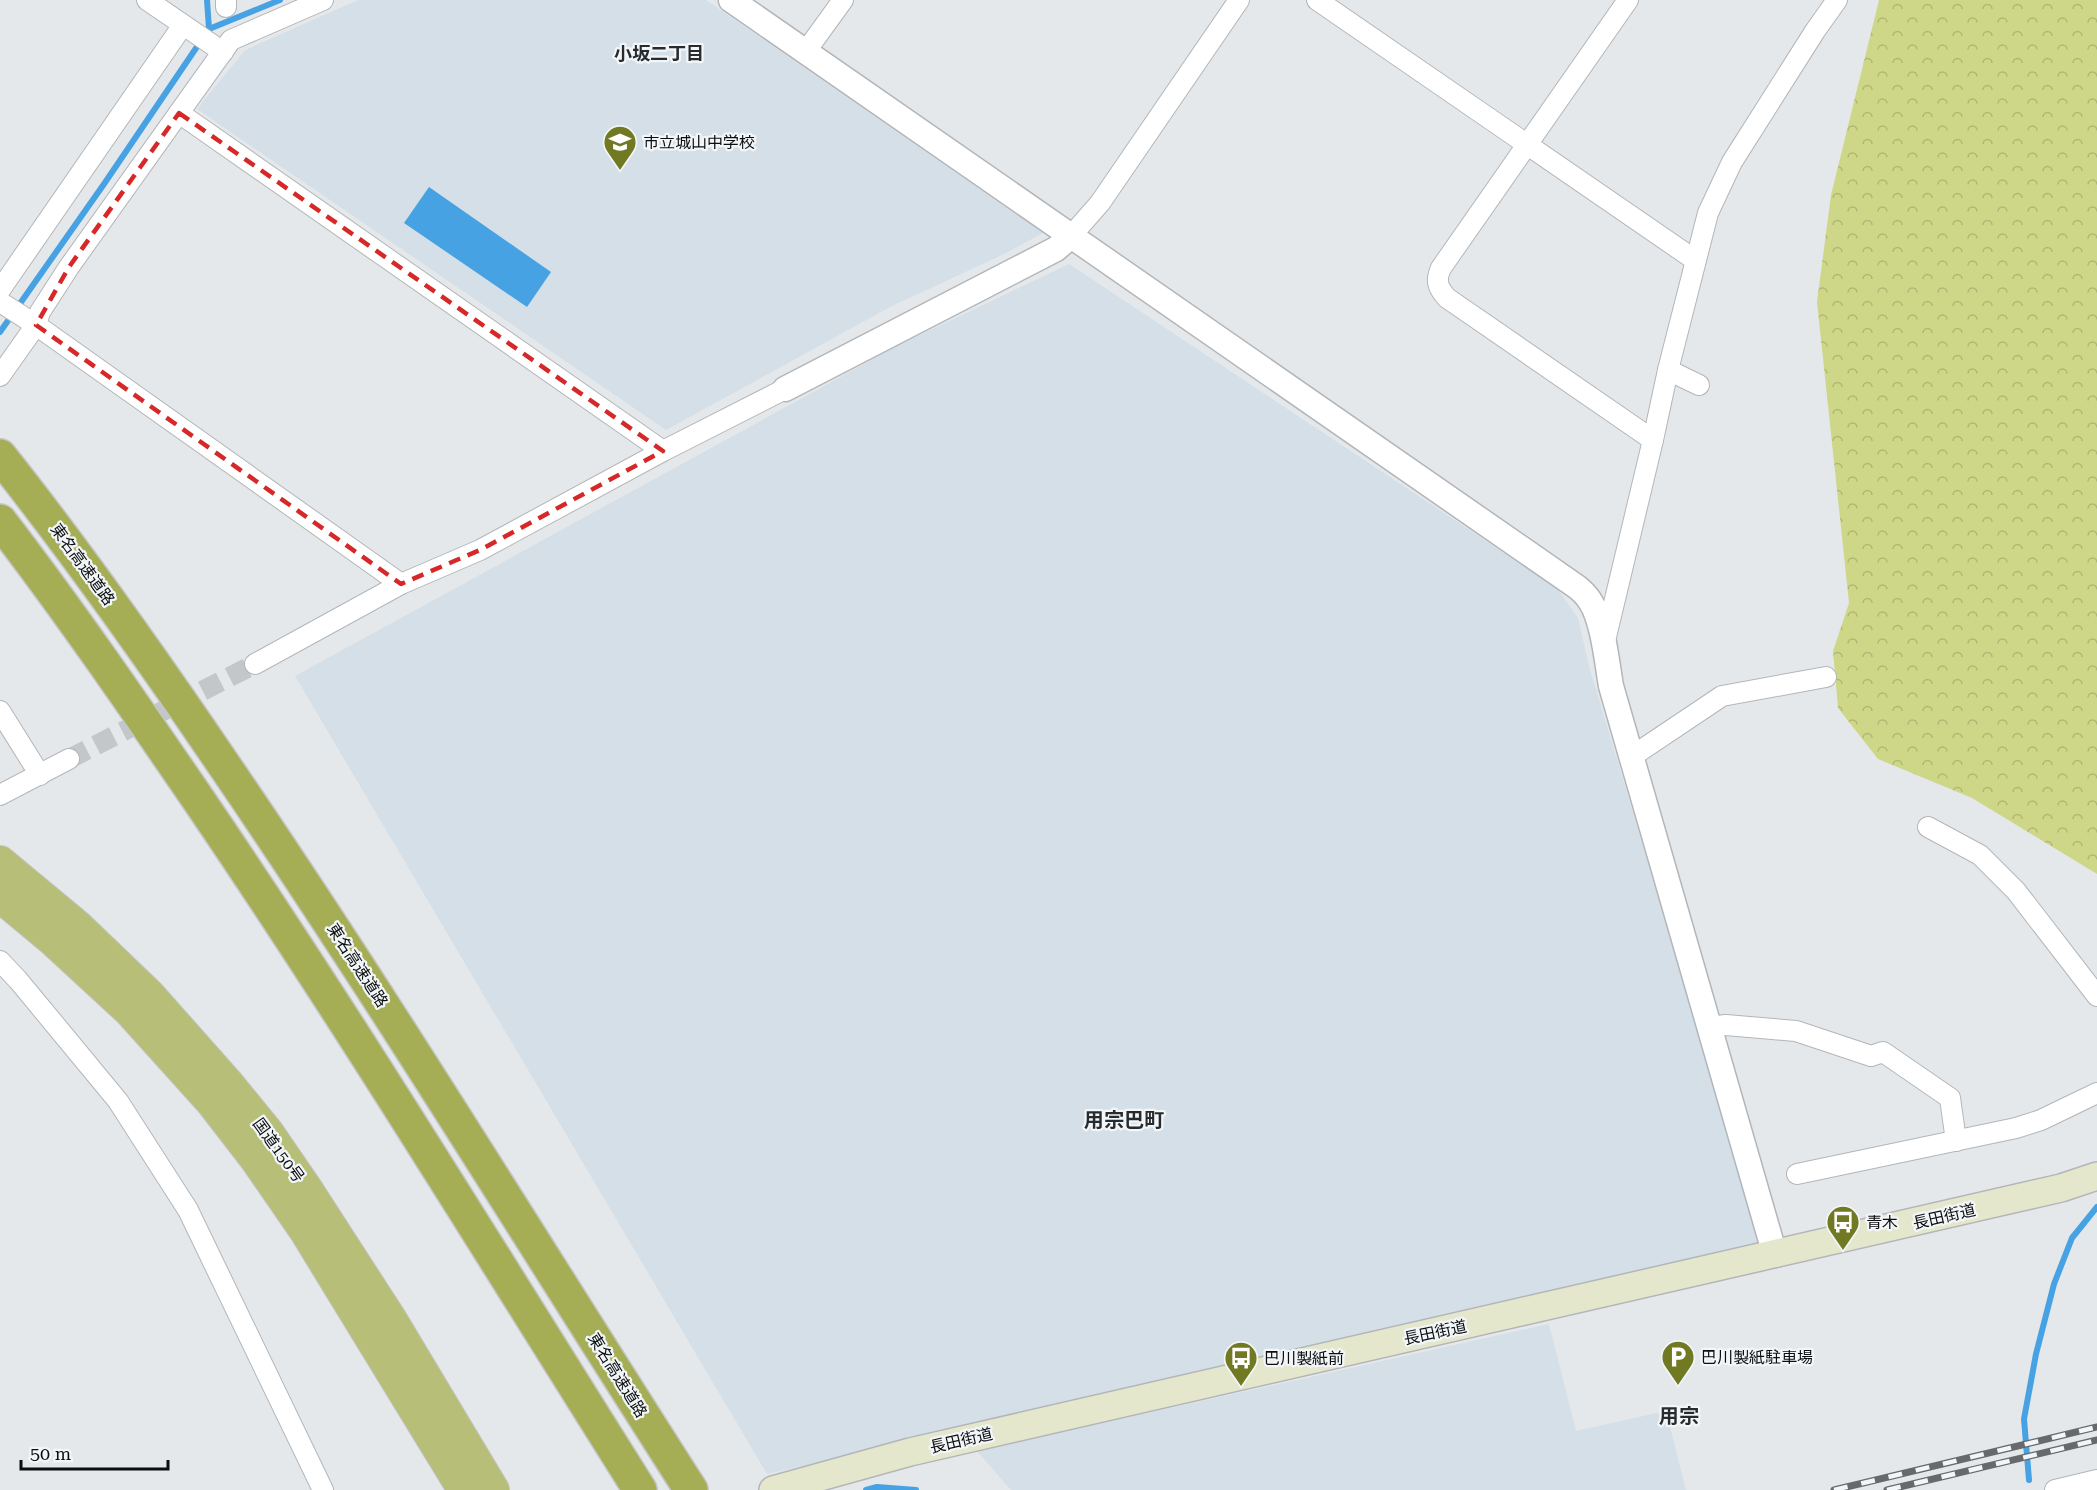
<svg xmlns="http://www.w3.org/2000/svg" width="2097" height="1490" viewBox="0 0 2097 1490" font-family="'Roboto Serif','Noto Sans JP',serif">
  <defs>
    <pattern id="forest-crowns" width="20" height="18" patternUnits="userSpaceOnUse" patternTransform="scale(1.5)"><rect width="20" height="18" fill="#ced787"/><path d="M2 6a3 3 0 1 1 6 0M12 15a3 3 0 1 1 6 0" fill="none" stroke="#b0b773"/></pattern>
  </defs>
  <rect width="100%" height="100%" fill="#e5e8eb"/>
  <g fill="#d5dfe7">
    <polygon points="358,0 706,0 1043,233 1002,255 892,306 666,430 197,109 245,50"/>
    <polygon points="1069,264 1557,588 1578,618 1589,666 1764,1249 767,1474 295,676 897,346"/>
    <polygon points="1549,1324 1576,1431 1666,1411 1686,1490 1011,1490 977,1451"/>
  </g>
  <polygon fill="url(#forest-crowns)" points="1879,0 2097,0 2097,874 1972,798 1878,759 1838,708 1833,651 1849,603 1817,302 1831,195"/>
  <polygon fill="#47a2e3" points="429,187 551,272 527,307 404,223"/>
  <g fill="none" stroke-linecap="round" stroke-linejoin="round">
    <g stroke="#47a2e3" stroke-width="6">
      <polyline points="207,0 209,29"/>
      <polyline points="0,332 104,184 209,29 280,0"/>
      <polyline points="2029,1480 2024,1419 2036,1354 2054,1284 2072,1238 2097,1207"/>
      <polyline points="866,1490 877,1487 916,1490"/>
    </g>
    <polyline stroke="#c4c7ca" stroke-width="20" stroke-dasharray="20 10" stroke-linecap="butt" points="69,759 255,664"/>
    <defs>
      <g id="minor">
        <polyline points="147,0 223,52"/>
        <polyline points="226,0 226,7"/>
        <polyline points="1317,0 1695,260"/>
        <path d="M 1628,0 L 1441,268 C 1435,281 1438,288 1447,298 L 1653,440"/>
        <polyline points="806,51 843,0"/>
        <polyline points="179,113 663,451"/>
        <polyline points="1071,236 1100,203 1239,0"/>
        <polyline points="0,290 183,25"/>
        <polyline points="0,302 36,325 401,584"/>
        <polyline points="1668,370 1699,385"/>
        <polyline points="0,376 36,325 40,312 69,267 231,40 323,0"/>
        <polyline points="1605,641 1653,440 1668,370 1708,213 1732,162 1815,31 1837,0"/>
        <polyline points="255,664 401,584 480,550 663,451 785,389"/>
        <polyline points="0,711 40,775"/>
        <polyline points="1631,757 1722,696 1826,677"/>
        <polyline points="0,795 69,759"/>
        <polyline points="1928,827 1980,855 2016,891 2097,996"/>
        <polyline points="0,961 18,980 118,1101 188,1210 323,1490"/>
        <polyline points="1709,1027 1726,1025 1796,1031 1871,1056 1883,1052 1950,1098 1956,1141"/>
        <polyline points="1797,1174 2016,1128 2041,1120 2097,1093"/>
        <polyline points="2055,1490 2097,1480"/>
      </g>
      <g id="tertiary">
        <path d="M 731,0 L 1577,587 C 1582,591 1587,596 1590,601 C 1603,620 1607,663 1611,686 L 1775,1255"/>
        <polyline points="785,389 1056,249 1071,236"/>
      </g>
      <polyline id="secondary" points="773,1490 910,1452 2061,1188 2097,1176"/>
      <g id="trunk">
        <polyline points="0,862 77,926 149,995 228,1084 268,1133 305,1187 391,1320 493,1490"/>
        <polyline points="0,896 53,940 130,1011 212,1102 256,1159 305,1230 464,1490"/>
      </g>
      <g id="motorway">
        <path d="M 0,456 C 79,555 152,659 224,765 C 386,1002 536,1248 691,1490"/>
        <path d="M 0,521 C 70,612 135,707 200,802 C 353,1027 495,1260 640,1490"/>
      </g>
    </defs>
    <use href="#minor" stroke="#b3b6b9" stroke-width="22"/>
    <use href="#tertiary" stroke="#b3b6b9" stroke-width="27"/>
    <use href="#secondary" stroke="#b3b6b9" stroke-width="30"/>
    <use href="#trunk" stroke="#c5c5c5" stroke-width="34"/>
    <use href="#motorway" stroke="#c5c5c5" stroke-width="36"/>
    <use href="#minor" stroke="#fff" stroke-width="20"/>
    <use href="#tertiary" stroke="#fff" stroke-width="24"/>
    <use href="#secondary" stroke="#e4e7cc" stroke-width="27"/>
    <use href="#trunk" stroke="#b7be77" stroke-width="32"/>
    <use href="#motorway" stroke="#a5ae55" stroke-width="33"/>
    <defs>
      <g id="rail">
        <polyline points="1834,1490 2097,1427"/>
        <polyline points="1887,1490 2097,1440"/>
      </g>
    </defs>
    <use href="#rail" stroke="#67696b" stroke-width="7"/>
    <use href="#rail" stroke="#f2f6f9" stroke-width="4.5" stroke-dasharray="14" stroke-linecap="butt"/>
  </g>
  <path fill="none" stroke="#d62828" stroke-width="4.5" stroke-dasharray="12 8" stroke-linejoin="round" d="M 179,113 L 663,451 L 480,550 L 401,584 L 36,325 L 69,267 Z"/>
  <defs>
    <symbol id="school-pin" viewBox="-11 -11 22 30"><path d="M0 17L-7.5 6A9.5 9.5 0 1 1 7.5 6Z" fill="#727923" stroke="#f2f6f9"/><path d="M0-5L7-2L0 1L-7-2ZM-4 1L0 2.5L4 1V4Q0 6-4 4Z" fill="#fff"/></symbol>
    <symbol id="bus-pin" viewBox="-11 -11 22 30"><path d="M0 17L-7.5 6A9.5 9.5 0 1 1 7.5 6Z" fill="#727923" stroke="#f2f6f9"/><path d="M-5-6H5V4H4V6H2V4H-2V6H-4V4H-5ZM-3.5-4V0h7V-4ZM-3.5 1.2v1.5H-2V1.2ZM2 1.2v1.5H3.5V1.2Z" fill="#fff"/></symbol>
    <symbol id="parking-pin" viewBox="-11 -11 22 30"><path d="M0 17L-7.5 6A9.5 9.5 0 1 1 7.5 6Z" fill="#727923" stroke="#f2f6f9"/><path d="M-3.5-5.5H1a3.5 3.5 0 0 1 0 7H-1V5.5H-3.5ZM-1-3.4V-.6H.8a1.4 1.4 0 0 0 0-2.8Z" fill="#fff"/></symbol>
  </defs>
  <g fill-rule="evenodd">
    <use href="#school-pin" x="601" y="123" width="38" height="52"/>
    <use href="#bus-pin" x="1824" y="1203" width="38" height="52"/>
    <use href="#parking-pin" x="1659" y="1338" width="38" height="52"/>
    <use href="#bus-pin" x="1222" y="1339" width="38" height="52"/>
  </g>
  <g text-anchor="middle" stroke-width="4.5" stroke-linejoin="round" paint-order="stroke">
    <g font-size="16" fill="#0c0d0e" stroke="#f2f6f9" text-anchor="start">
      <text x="643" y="148">市立城山中学校</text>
      <text x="1866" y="1228">青木</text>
      <text x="1701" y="1363">巴川製紙駐車場</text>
      <text x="1264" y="1364">巴川製紙前</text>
    </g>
    <g font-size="16" fill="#0c0d0e" stroke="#f2f6f9">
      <text transform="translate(83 564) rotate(54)" y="6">東名高速道路</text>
      <text transform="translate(358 965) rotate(57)" y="6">東名高速道路</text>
      <text transform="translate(279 1150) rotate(54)" y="6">国道150号</text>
      <text transform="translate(1944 1216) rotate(-13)" y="6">長田街道</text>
      <text transform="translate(1435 1332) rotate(-12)" y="6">長田街道</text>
      <text transform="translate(618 1375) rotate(58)" y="6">東名高速道路</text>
      <text transform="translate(961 1440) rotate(-13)" y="6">長田街道</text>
    </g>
    <g font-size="18" font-weight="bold" fill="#282b2d" stroke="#f2f6f9">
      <text x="659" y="60">小坂二丁目</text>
    </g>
    <g font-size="20" font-weight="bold" fill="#282b2d" stroke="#f2f6f9">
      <text x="1124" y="1127">用宗巴町</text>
      <text x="1679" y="1423">用宗</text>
    </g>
  </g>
  <path d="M21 1460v9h147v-9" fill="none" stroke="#0c0d0e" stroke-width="3"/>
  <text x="30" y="1460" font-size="18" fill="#0c0d0e" stroke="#f2f6f9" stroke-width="4.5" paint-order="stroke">50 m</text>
</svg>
